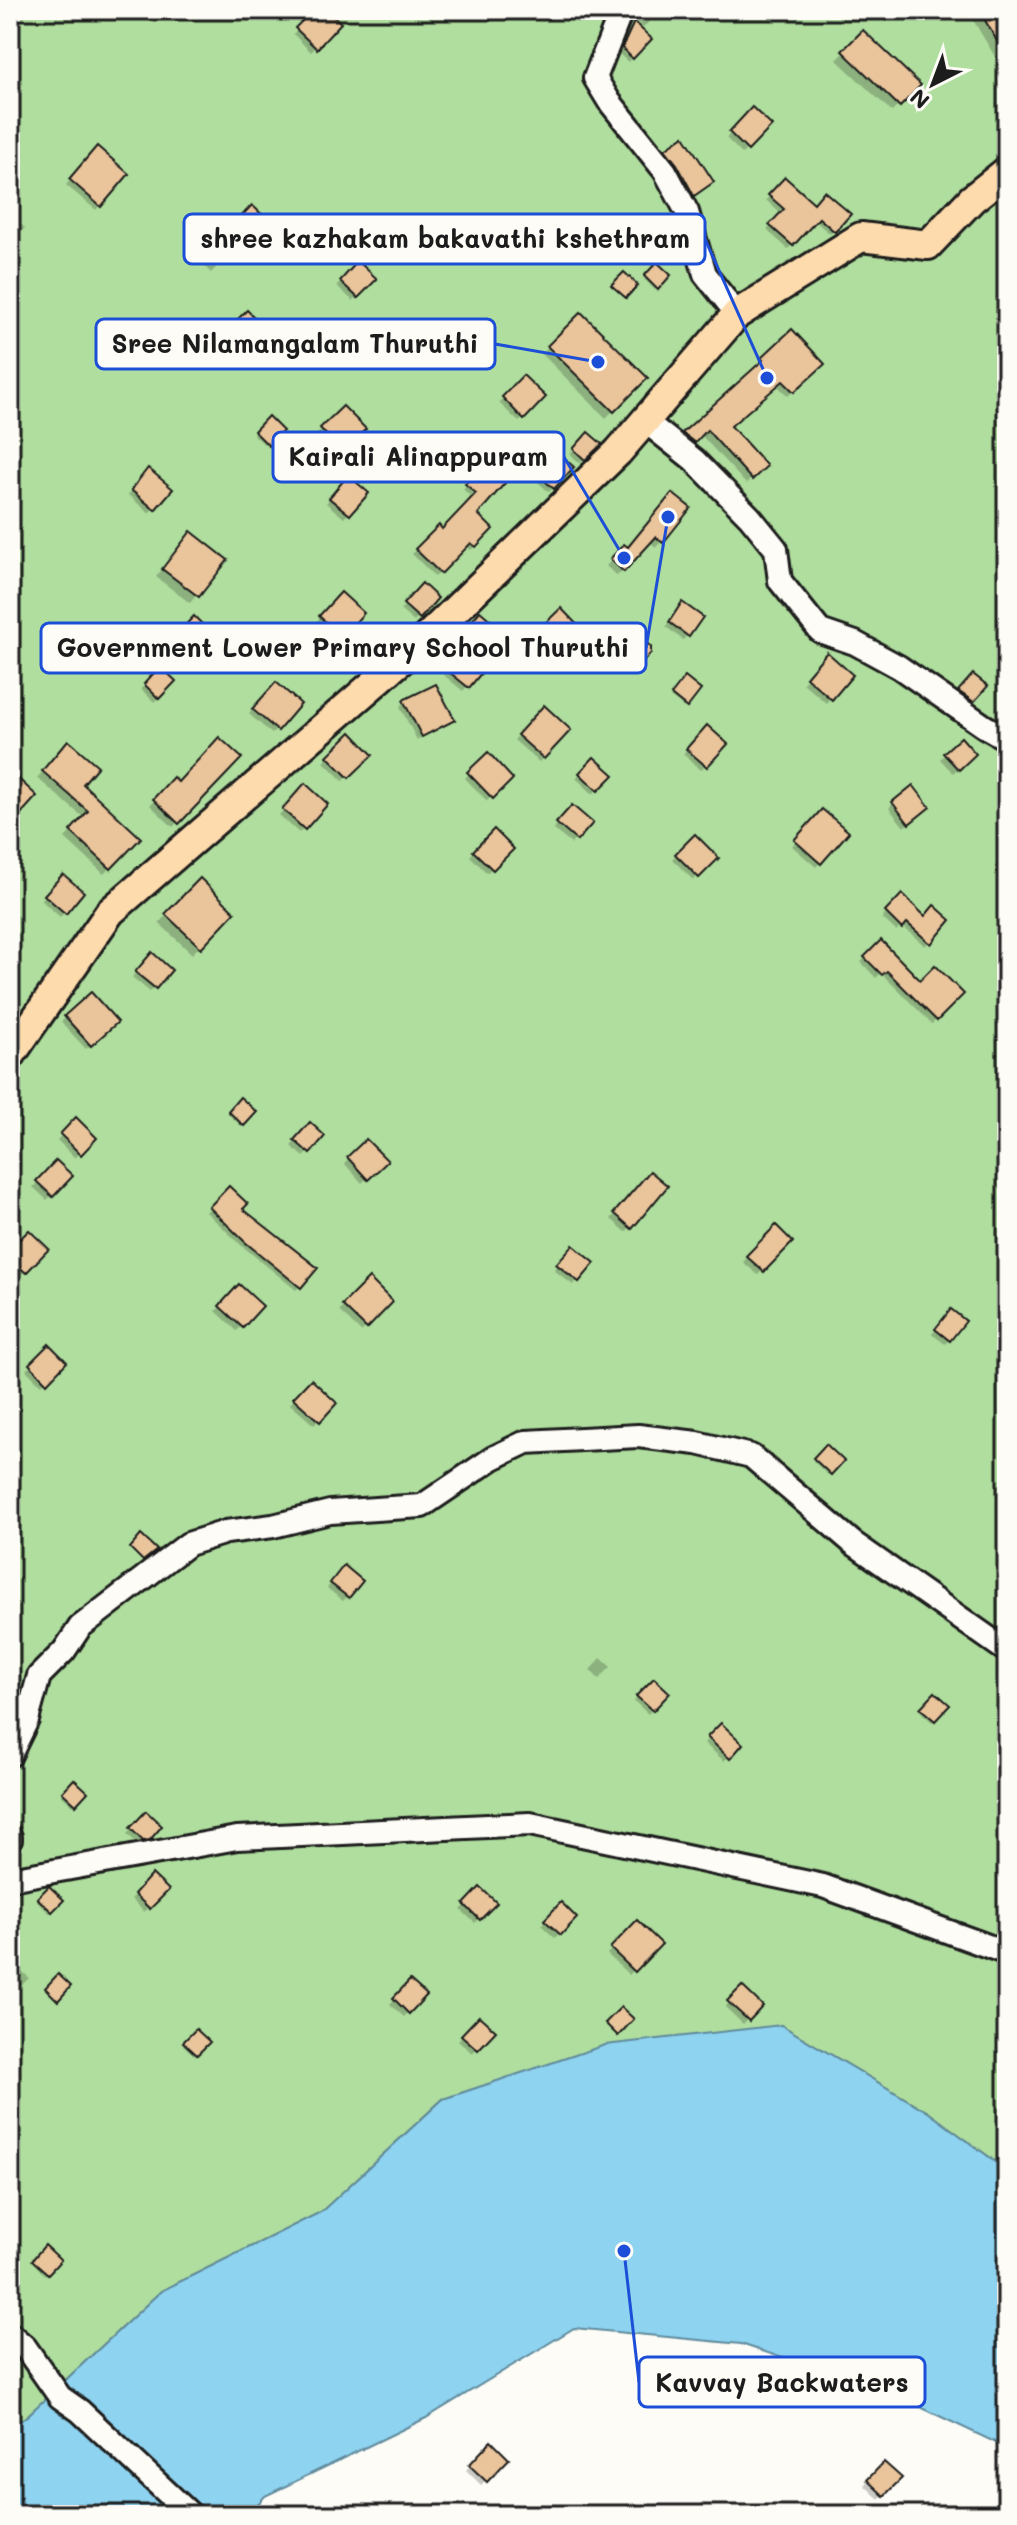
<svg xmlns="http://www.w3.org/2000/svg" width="1017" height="2525" viewBox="0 0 1017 2525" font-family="Mali,sans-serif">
  <rect width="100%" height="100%" fill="#fdfcf7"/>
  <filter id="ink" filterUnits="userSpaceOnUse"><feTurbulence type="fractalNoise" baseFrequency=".0125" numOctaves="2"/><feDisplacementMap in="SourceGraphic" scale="16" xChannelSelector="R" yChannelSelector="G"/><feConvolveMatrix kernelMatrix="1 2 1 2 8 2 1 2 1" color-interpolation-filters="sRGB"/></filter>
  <g filter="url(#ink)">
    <polygon fill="#afde9e" stroke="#667d5d" stroke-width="2" points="10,10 1007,10 1007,2170 928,2112 781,2025 443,2099 321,2212 161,2291 28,2415 10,2429"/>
    <polygon fill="#8ed3f0" stroke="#608a9b" stroke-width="2" points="781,2025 928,2112 1007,2170 1007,2448 897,2396 741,2344 574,2328 426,2418 265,2496 248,2515 10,2515 10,2429 28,2415 161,2291 321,2212 443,2099 605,2045"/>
    <g fill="#0003">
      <polygon points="316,10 324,10 338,23 311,52 293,34"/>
      <polygon points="631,10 660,10 643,28 629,12"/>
      <polygon points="967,10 1007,10 1007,53 997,60"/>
      <polygon points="634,25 649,39 628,62 618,53"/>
      <polygon points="863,33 918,85 892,112 837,60"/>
      <polygon points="753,110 769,126 742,154 726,138"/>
      <polygon points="666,150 707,186 689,198 662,155"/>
      <polygon points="93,153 100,205 96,210 66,185"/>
      <polygon points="785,180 814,206 848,214 830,234 814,220 788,249 767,230 781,214 766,200"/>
      <polygon points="252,208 269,223 248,245 231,230"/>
      <polygon points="11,215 25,228 10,244 10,216"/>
      <polygon points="213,253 222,261 211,273 202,264"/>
      <polygon points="358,264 374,279 353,301 337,286"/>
      <polygon points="657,265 668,275 655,290 644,279"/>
      <polygon points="247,313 262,328 242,348 227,334"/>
      <polygon points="581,315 645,378 606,418 542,354"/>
      <polygon points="792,332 822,364 788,396 777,385 728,427 764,466 746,484 700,434 688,447 678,439 759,366"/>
      <polygon points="523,378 543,398 519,422 499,403"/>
      <polygon points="343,409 363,429 337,455 317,434"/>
      <polygon points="268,419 281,431 266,446 253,434"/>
      <polygon points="588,435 599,444 580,463 570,454"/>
      <polygon points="545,444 571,468 549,492 522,468"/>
      <polygon points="486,464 475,514 490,529 471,550 466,546 435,577 412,554 439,528 442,531 473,499 463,489"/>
      <polygon points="1007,472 1007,493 997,482"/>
      <polygon points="144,476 170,489 149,513 128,495"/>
      <polygon points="344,482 348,514 344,518 326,503"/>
      <polygon points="667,501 662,541 656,547 650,542 617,576 606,566 625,547 627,549"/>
      <polygon points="184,541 225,560 190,603 156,577"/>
      <polygon points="422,586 435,598 414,622 400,610"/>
      <polygon points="341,595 361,613 336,640 316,622"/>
      <polygon points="678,609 688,635 683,640 666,627"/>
      <polygon points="561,611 582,632 556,658 535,636"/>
      <polygon points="194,619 212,636 189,659 171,643"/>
      <polygon points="633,637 649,653 632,671 616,656"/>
      <polygon points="456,642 484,666 463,691 434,667 434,663 449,645"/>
      <polygon points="822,659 850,676 826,703 803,683"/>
      <polygon points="160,669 173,681 154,702 141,689"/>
      <polygon points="685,680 698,690 684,708 670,697"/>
      <polygon points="271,689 299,704 272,734 249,714"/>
      <polygon points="405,702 452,720 417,740 400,707"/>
      <polygon points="544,708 568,730 539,762 514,740"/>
      <polygon points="707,728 725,744 701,770 683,754"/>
      <polygon points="351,735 370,755 343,781 324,762"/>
      <polygon points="960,740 973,754 953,773 940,759"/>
      <polygon points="62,749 80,784 138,838 104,874 65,838 84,818 37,778"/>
      <polygon points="488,755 511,779 487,801 465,778"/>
      <polygon points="239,758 173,827 150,805 173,780 178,784"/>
      <polygon points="594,759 611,775 593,794 576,778"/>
      <polygon points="10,785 35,796 13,820 10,817"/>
      <polygon points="305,786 325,804 299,833 279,815"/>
      <polygon points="893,803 923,811 904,827 889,808"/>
      <polygon points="573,807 590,823 571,844 553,829"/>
      <polygon points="822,811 846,833 816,867 792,846"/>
      <polygon points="494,832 511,849 487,873 470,856"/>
      <polygon points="695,837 716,858 693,880 672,859"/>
      <polygon points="63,876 65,912 60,917 41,900"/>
      <polygon points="200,881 233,912 192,954 159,923"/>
      <polygon points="902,897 924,918 948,920 925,946 902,926 896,931 882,918"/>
      <polygon points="881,943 920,983 961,994 932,1024 881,973 876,978 861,962"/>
      <polygon points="152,955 169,970 150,992 132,977"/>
      <polygon points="91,994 116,1022 86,1049 61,1022"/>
      <polygon points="241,1100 254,1113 241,1126 228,1114"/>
      <polygon points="76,1120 95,1138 75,1158 57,1140"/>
      <polygon points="310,1125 323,1136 304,1157 291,1146"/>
      <polygon points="366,1142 385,1161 362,1183 344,1163"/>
      <polygon points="10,1153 21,1164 10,1176"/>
      <polygon points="56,1163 70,1176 47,1200 33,1187"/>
      <polygon points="646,1178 630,1227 626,1232 611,1219"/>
      <polygon points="229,1188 240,1209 315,1269 296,1290 241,1245 206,1212"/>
      <polygon points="776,1228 790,1242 758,1275 743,1262"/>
      <polygon points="46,1249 20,1276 10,1266 10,1252"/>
      <polygon points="568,1252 592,1263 573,1285 554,1270"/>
      <polygon points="369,1281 391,1302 361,1332 339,1311"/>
      <polygon points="239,1287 260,1306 237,1331 216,1311"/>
      <polygon points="947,1316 949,1340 945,1344 932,1334"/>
      <polygon points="49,1347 64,1362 41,1385 26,1370"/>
      <polygon points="311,1382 334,1403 314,1425 290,1404"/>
      <polygon points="826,1447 841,1461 828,1475 813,1461"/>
      <polygon points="340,1573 348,1596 343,1601 327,1588"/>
      <polygon points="601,1658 611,1667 599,1679 590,1670"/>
      <polygon points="654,1680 667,1693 648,1714 634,1701"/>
      <polygon points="935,1695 947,1705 932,1722 920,1711"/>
      <polygon points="721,1726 741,1744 724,1761 704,1743"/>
      <polygon points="74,1782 85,1792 73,1806 61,1795"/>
      <polygon points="146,1814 159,1826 143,1843 138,1844 127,1834"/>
      <polygon points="152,1877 166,1890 144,1912 131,1899"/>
      <polygon points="49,1889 61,1900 49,1913 37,1901"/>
      <polygon points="480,1890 494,1903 475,1923 461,1910"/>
      <polygon points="561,1905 574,1918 555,1938 541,1925"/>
      <polygon points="637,1923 659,1944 629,1975 607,1954"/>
      <polygon points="20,1969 29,1978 17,1990 10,1983 10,1980"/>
      <polygon points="410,1982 424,1995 404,2017 390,2004"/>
      <polygon points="742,1989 760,2006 743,2024 725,2007"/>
      <polygon points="479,2018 493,2031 472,2053 458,2040"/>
      <polygon points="196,2032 207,2042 194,2055 183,2045"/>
      <polygon points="46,2248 59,2260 45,2275 32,2262"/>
      <polygon points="491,2444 506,2459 481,2485 466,2470"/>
      <polygon points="884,2465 899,2479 879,2499 864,2485"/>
    </g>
    <g fill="#eac49a" stroke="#1c1c1c" stroke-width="2">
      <polygon points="313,10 327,10 341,23 317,49 295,28"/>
      <polygon points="979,10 1007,10 1007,58"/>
      <polygon points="634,22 652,39 633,59 622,48"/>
      <polygon points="863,30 921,85 900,107 842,51"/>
      <polygon points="752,107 772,126 748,151 729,132"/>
      <polygon points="684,136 714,182 694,196 677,164 665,149"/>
      <polygon points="97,146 129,174 101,207 69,179"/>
      <polygon points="785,177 814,203 824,191 851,214 835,232 819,218 793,246 769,225 784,209 768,195"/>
      <polygon points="252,205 271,223 253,242 234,224"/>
      <polygon points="358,261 377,279 358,298 340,281"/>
      <polygon points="657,262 671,275 658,290 644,276"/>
      <polygon points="624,272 638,285 626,298 611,285"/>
      <polygon points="247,310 265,328 248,346 229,328"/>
      <polygon points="581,312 648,378 614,412 547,346"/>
      <polygon points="792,329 825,364 794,392 783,381 731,426 767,466 752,480 707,430 695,443 682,433 763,360 761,358"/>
      <polygon points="523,375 546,397 524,420 502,397"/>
      <polygon points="343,406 366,429 342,452 320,428"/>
      <polygon points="268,416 283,431 269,446 254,431"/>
      <polygon points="588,432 602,444 585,460 573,449"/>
      <polygon points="545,441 574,467 554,489 525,463"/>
      <polygon points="485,461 497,471 502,466 512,475 478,514 493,529 476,547 471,543 441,574 415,549 439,525 442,529 476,493 465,484"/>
      <polygon points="148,468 173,489 155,510 131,490"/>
      <polygon points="348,475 369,493 350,515 329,498"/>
      <polygon points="672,493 691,508 663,543 656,537 624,572 610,559 624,544 628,547"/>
      <polygon points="191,531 228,560 199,597 162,569"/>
      <polygon points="422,583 438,598 420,619 403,604"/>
      <polygon points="341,592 364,613 342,637 319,616"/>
      <polygon points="682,602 703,617 689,637 669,622"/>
      <polygon points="561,608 584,632 561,655 538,630"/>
      <polygon points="480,611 509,636 485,664 487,666 469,688 438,663 438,656 453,638 456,640"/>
      <polygon points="194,616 214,636 194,657 174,637"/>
      <polygon points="632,635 638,635 651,647 651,653 638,668 619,650"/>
      <polygon points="827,652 853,675 832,700 806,677"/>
      <polygon points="160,666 176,681 159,699 144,684"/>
      <polygon points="973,674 988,686 974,702 958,691"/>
      <polygon points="685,677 701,690 687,708 671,695"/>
      <polygon points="276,682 301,704 278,731 252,709"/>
      <polygon points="436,684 455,720 422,737 403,700"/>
      <polygon points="544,705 571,730 544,759 517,735"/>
      <polygon points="707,725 728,744 707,767 686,749"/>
      <polygon points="351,732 373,755 349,778 327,756"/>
      <polygon points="219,737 242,758 179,824 153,799 173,777 178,782"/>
      <polygon points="961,737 976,754 959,770 943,753"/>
      <polygon points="68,740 98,766 83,784 141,838 111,869 70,831 88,811 42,771"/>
      <polygon points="488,752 513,779 493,799 467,772"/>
      <polygon points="594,757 614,775 598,791 579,773"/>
      <polygon points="10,771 37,796 18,817 10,809"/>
      <polygon points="305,783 328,804 305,830 282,809"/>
      <polygon points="913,785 930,807 909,824 892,802"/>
      <polygon points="572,805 593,823 577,841 556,823"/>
      <polygon points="822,809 849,832 821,864 794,840"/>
      <polygon points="494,829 514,849 493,870 473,851"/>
      <polygon points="695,834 719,858 699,878 675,854"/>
      <polygon points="63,874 84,892 66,914 44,895"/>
      <polygon points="200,878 235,912 201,948 165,914"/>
      <polygon points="902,894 925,916 934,905 951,920 931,944 907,923 902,929 885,912"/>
      <polygon points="881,940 920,980 935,965 964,994 937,1021 887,971 882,975 864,957"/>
      <polygon points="152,952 172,970 156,989 135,972"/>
      <polygon points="91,992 118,1022 91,1046 64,1016"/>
      <polygon points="240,1097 257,1112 244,1126 228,1111"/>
      <polygon points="76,1117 97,1138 81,1155 60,1134"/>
      <polygon points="310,1122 325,1136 310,1154 294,1140"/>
      <polygon points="366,1139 388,1161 368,1180 347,1157"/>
      <polygon points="56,1160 73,1176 53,1197 36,1181"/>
      <polygon points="650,1171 668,1186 632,1229 614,1213"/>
      <polygon points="229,1186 248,1204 243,1209 318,1268 301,1288 245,1242 209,1207"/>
      <polygon points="776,1225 793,1242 764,1272 746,1256"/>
      <polygon points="29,1230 49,1249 26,1273 10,1258 10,1249"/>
      <polygon points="573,1245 595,1263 579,1282 556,1264"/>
      <polygon points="369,1278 393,1302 367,1329 342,1305"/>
      <polygon points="239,1284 263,1306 243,1328 219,1306"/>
      <polygon points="951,1309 966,1321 950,1341 935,1329"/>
      <polygon points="49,1344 67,1362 47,1383 29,1364"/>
      <polygon points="311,1379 337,1403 320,1422 293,1398"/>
      <polygon points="826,1444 844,1461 831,1475 813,1458"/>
      <polygon points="141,1535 157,1550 143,1561 130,1548"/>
      <polygon points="344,1565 363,1581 349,1598 330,1583"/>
      <polygon points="654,1678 670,1693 653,1711 636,1696"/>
      <polygon points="935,1692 950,1705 935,1721 920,1708"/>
      <polygon points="721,1723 743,1744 730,1759 707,1737"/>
      <polygon points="74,1779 88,1792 76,1805 62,1792"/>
      <polygon points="146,1811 162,1826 150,1840 143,1841 130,1828"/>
      <polygon points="152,1874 169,1890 150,1909 134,1894"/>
      <polygon points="49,1886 64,1900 52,1912 37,1898"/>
      <polygon points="480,1887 497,1903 480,1920 464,1904"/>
      <polygon points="561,1902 577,1918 561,1935 544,1920"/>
      <polygon points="637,1920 662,1944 635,1972 610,1948"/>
      <polygon points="58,1974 71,1986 58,2001 45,1988"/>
      <polygon points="410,1980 427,1995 409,2014 393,1998"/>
      <polygon points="742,1986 763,2006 749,2021 727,2001"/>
      <polygon points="621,2007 634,2019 618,2036 605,2023"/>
      <polygon points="479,2016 496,2031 478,2050 461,2035"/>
      <polygon points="196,2029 210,2042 197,2055 183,2042"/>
      <polygon points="45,2245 61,2260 48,2274 32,2260"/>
      <polygon points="491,2441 509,2459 487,2482 469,2465"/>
      <polygon points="884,2462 902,2478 884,2496 867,2480"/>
    </g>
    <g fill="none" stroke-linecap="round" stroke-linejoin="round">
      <defs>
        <g id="minor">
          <polyline points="618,10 620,14 595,78 609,101 665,171 687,212 705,274 737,314"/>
          <polyline points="645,421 694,460 750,517 776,549 780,581 820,631 855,643 899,667 984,726 1007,739"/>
          <polyline points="10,1755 27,1720 39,1676 64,1651 80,1627 188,1544 226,1532 273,1526 330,1512 422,1506 493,1458 526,1442 638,1436 697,1443 751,1456 853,1543 1007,1651"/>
          <polyline points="10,1837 10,1840"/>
          <polyline points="10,1879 237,1838 530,1824 823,1886 1007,1953"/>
          <polyline points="10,2334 25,2347 60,2397 80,2411 191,2515"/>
        </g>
        <polyline id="major" points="10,1056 110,912 423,641 618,452 737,314 861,237 928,245 972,199 1007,171"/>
      </defs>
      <use href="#minor" stroke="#1c1c1c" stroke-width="28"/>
      <use href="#major" stroke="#1c1c1c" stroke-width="34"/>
      <use href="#minor" stroke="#fdfcf7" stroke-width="22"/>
      <use href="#major" stroke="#fddbac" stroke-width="28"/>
    </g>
  </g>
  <path fill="none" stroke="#1d4ed8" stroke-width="3" d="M767 378L705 239M598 362L495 344M624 558L564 457M668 517L646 648M624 2251L639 2382"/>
  <g fill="#1d4ed8" stroke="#fdfcf7" stroke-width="3">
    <circle cx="767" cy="378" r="8"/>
    <circle cx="598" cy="362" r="8"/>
    <circle cx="624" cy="558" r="8"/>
    <circle cx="668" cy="517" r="8"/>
    <circle cx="624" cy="2251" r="8"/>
  </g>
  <g fill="#fdfcf7" stroke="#1d4ed8" stroke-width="3">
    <rect x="184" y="214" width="521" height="50" rx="8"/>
    <rect x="96" y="319" width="399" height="50" rx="8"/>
    <rect x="273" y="432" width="291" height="50" rx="8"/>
    <rect x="41" y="623" width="605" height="50" rx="8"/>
    <rect x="639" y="2357" width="286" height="50" rx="8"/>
  </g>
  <g font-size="26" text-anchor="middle" font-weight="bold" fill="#1c1c1c">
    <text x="445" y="248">shree kazhakam bakavathi kshethram</text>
    <text x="295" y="353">Sree Nilamangalam Thuruthi</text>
    <text x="418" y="466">Kairali Alinappuram</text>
    <text x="343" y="657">Government Lower Primary School Thuruthi</text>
    <text x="782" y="2392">Kavvay Backwaters</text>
  </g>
  <rect width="1017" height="2525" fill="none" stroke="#fdfcf7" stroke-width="40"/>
  <rect x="20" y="20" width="977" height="2485" fill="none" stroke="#1c1c1c" stroke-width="3" filter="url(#ink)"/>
  <g transform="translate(933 84) rotate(222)" stroke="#fdfcf7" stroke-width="6" paint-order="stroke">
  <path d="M0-6L14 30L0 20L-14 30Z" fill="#1c1c1c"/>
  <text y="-12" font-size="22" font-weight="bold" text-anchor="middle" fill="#1c1c1c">N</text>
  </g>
</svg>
